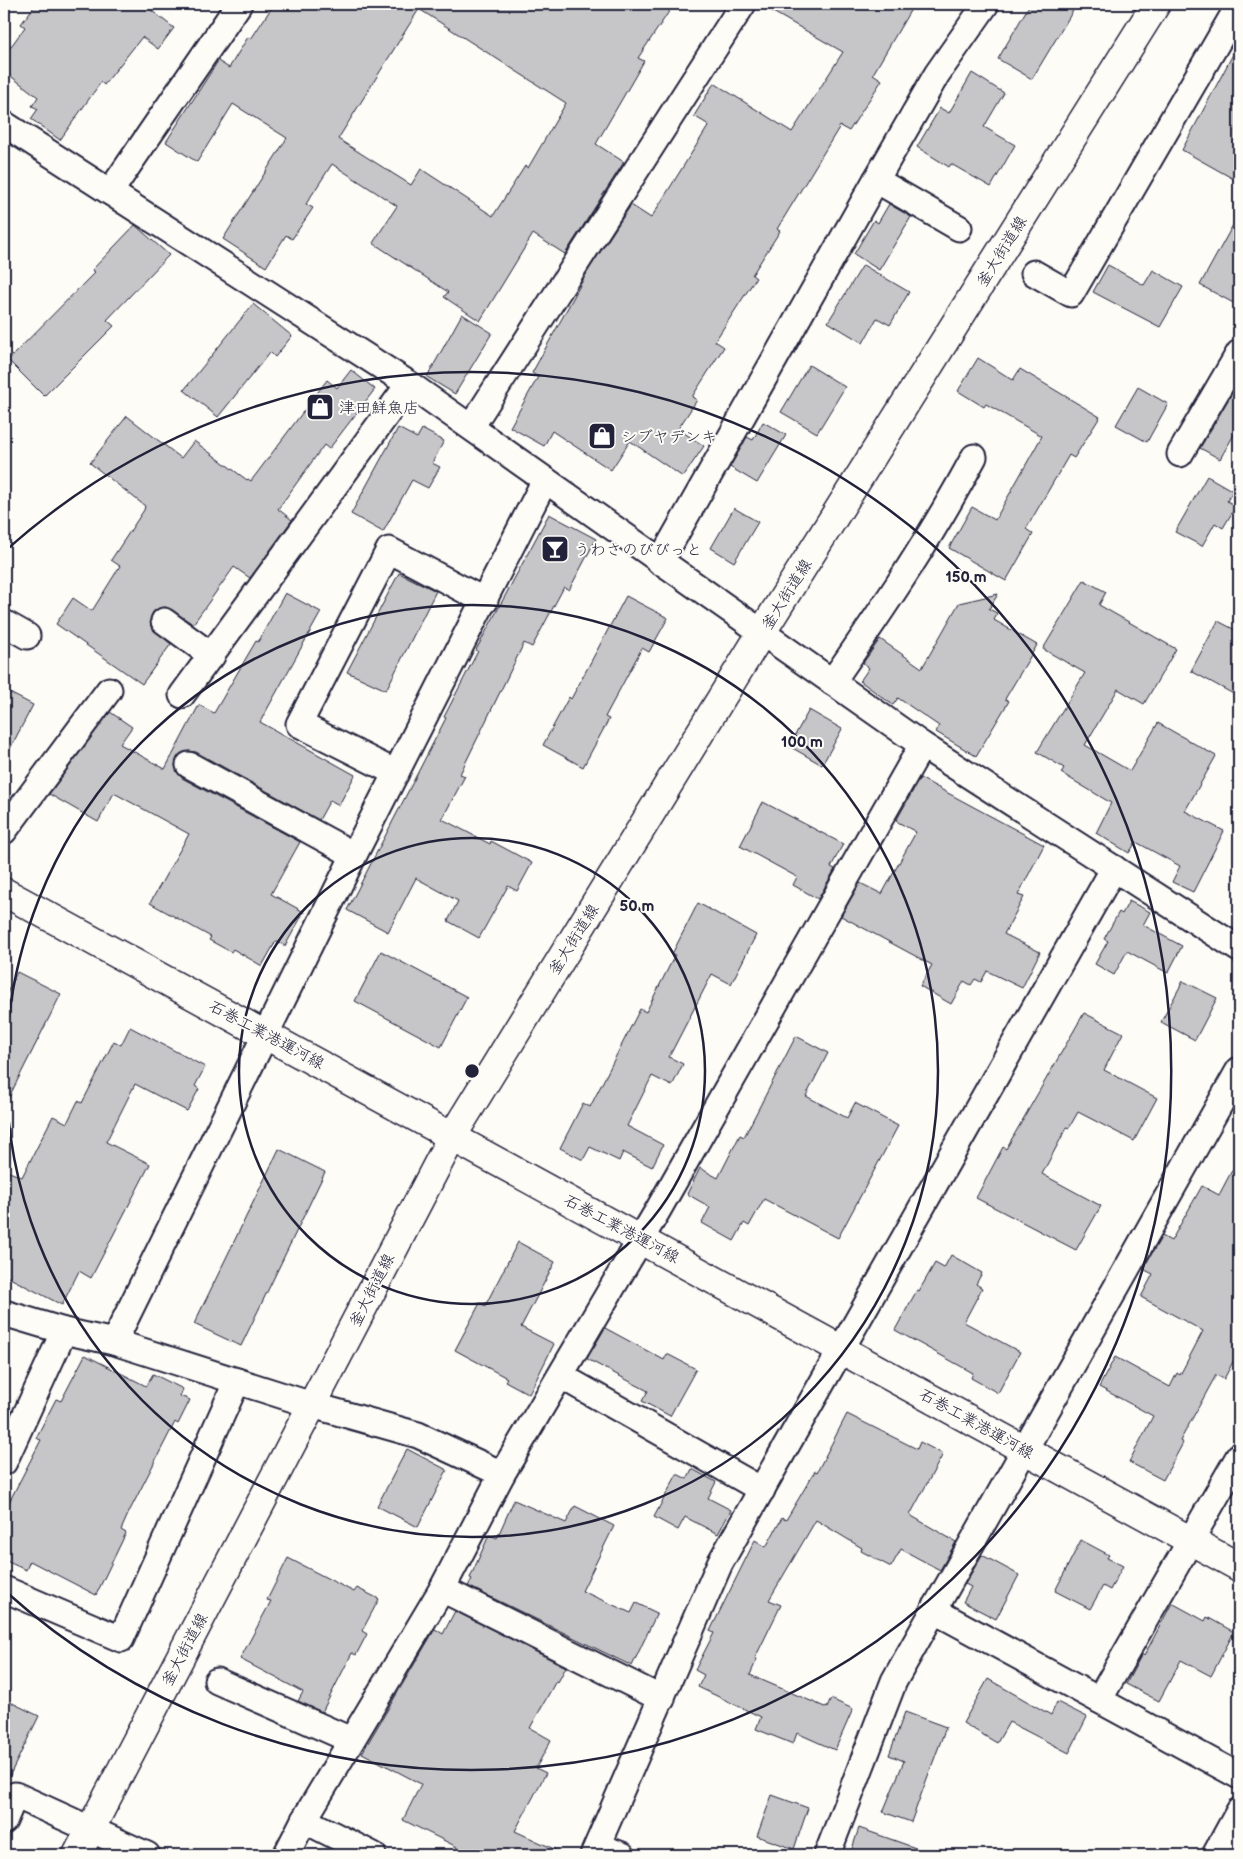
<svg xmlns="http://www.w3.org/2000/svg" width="1243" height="1859" viewBox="0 0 1243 1859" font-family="'Balsamiq Sans','Klee One',sans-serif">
  <rect width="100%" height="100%" fill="#fdfcf7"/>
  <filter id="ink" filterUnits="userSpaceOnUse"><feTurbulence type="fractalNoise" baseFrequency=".02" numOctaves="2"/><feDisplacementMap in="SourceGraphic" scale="10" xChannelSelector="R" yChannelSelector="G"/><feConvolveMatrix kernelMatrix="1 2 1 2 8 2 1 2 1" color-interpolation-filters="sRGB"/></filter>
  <g filter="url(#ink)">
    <g fill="#c6c6c8" stroke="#22223b" fill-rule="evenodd">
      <polygon points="36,4 143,4 174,28 158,49 142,37 104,85 101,82 60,140 31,119 38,109 32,106 38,97 4,71 4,56 25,27 21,24"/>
      <path d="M 274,4 L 674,4 L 638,58 L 644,61 L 596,144 L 624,162 L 565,254 L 533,234 L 480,321 L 444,297 L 448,292 L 373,243 L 397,206 L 332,164 L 306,204 L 313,208 L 292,239 L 286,235 L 266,267 L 223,239 L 287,138 L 233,104 L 197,162 L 166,142 L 218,61 L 229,68 L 248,37 L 251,39 ZM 419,9 L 566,103 L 528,168 L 525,166 L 493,216 L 421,169 L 411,185 L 338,139 Z"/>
      <polygon points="759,4 914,4 873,74 882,80 849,131 840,126 777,229 780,231 752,275 756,278 715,341 724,347 692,397 697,400 678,429 704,446 683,477 630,441 611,470 552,431 544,446 510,427 538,377 532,373 589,269 631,205 651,218 709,125 694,116 714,83 792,132 843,52"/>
      <polygon points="1030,4 1077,4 1032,79 998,59"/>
      <polygon points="1239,43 1239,182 1182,150"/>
      <polygon points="972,73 1004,93 984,127 1015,145 991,187 951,164 949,167 917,147 940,108 949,113"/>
      <polygon points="889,204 911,217 879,270 854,254 874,220 878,223"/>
      <polygon points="1239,214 1239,306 1200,285"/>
      <polygon points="135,225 169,255 107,320 114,326 44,396 8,360 95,272 92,270"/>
      <polygon points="863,265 909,292 890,325 877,318 863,343 828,322"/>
      <polygon points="1108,265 1144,285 1153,270 1183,287 1160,327 1093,292"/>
      <polygon points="253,304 292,336 275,357 270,352 218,417 184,390"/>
      <polygon points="462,314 492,333 455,394 427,377"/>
      <polygon points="978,358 1013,380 1020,369 1100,417 1074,458 1069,455 1026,529 1033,534 1006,581 949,548 972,507 995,520 1042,436 986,404 984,407 958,391"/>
      <polygon points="809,365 845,387 817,433 781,412"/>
      <polygon points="351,370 375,389 329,449 324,445 278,509 292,520 250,578 234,567 193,624 166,607 159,608 153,612 150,620 151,627 171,644 142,684 56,624 73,598 92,611 120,566 111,560 144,510 145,506 90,463 127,416 181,458 194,441 247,480 248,479 251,481 327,380 337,388"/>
      <polygon points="1239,381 1239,426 1220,459 1200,448"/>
      <polygon points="1138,387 1168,404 1147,442 1116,425"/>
      <polygon points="763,422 786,435 757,483 730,467 747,437 753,440"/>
      <polygon points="398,428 417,438 422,429 444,441 432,463 440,467 428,488 412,480 383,532 351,514"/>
      <polygon points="1207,476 1233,491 1227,501 1236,506 1223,528 1215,523 1202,546 1175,532"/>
      <polygon points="734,508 758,522 734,562 711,548"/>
      <polygon points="549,514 596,539 569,590 564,587 532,647 524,643 460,774 465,776 442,819 490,844 491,841 532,863 517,891 508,886 479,938 448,921 458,901 416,878 388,932 347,910 446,718 444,717 478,651 476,650"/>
      <polygon points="399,573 436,591 386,690 347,672"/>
      <polygon points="1084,580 1106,592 1099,605 1176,649 1144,704 1118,689 1085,745 1130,771 1158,723 1216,756 1185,811 1224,831 1193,892 1172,882 1180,866 1136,842 1129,853 1096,833 1111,803 1061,773 1064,768 1037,752 1085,673 1043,649"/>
      <polygon points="285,593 321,612 260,722 355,775 339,805 330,800 319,820 196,752 189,751 182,753 177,758 175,765 177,772 182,778 300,842 271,894 304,912 285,946 276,941 262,966 233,949 231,952 209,940 211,937 150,903 189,834 114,793 98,822 49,794 110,712 132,727 120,744 165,769 199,705 214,713 256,641 258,642"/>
      <polygon points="998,594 989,609 997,613 994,620 1037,645 1005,699 1009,701 976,756 936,732 939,726 898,698 893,705 860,681 869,668 863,663 880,639 922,668 959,603"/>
      <polygon points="626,596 668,618 649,652 642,648 605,717 609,719 583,767 543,745 569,697 571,699"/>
      <polygon points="1218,621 1239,632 1239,697 1191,671"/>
      <polygon points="4,690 33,705 4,760"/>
      <polygon points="809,710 842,729 822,765 789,746"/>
      <polygon points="920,778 1044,845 1018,895 1024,897 1004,934 1040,952 1022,988 987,971 981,982 975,979 971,985 964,981 951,1004 920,986 932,965 841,916 860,883 882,894 916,832 896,821"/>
      <polygon points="763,802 843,844 831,867 835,869 818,899 793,885 797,877 740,846"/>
      <polygon points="1129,901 1150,912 1143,925 1182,946 1168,973 1127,951 1114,975 1095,964 1108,941 1104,939 1119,912 1122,914"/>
      <polygon points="698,903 756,935 731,984 712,974 669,1057 683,1064 672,1086 652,1076 627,1126 663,1145 652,1167 623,1152 619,1161 590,1147 583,1160 560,1148 583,1103 590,1107 640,1009 646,1012 675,955 672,954"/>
      <polygon points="381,951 467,997 441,1047 355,1001"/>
      <polygon points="17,972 61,994 4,1107 4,999"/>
      <polygon points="1183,981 1217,998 1195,1040 1161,1022"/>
      <polygon points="1084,1013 1123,1033 1104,1070 1157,1098 1134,1141 1078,1112 1069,1128 1067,1127 1042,1174 1101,1206 1076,1250 976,1198 1003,1147 1006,1149"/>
      <polygon points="130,1027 205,1067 195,1086 199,1089 187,1111 135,1084 106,1142 150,1164 91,1278 79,1271 62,1305 4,1275 4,1170 22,1177 53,1116 67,1123 78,1101 82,1103 114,1041 121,1045"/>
      <polygon points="796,1036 828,1053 806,1096 847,1118 855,1103 898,1126 838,1238 764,1199 749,1226 744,1223 734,1241 702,1223 710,1207 687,1194 700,1168 718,1178 740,1135 744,1137"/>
      <polygon points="279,1149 325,1172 241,1346 194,1324"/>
      <polygon points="1239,1157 1239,1350 1224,1379 1216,1375 1180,1441 1183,1443 1163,1480 1129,1462 1153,1416 1099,1387 1115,1357 1170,1387 1177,1373 1180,1375 1203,1331 1141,1297 1153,1274 1143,1269 1162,1236 1171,1241 1202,1186 1219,1195"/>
      <polygon points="518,1242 555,1262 521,1327 554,1344 529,1394 505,1381 507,1378 455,1350 480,1303 485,1306"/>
      <polygon points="951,1255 982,1273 976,1284 982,1288 964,1322 1020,1352 998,1393 971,1378 973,1373 895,1330 917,1290 919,1291 935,1263 944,1268"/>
      <polygon points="605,1328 664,1360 667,1354 696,1369 670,1416 642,1401 648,1391 587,1359"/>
      <polygon points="85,1355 146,1386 153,1374 183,1389 180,1396 190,1400 178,1424 175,1422 129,1512 121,1530 126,1533 96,1595 30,1561 26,1570 4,1560 4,1512 41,1440 36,1438 56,1399 61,1401"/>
      <polygon points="847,1414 917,1449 920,1442 943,1454 910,1515 956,1542 940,1570 901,1549 891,1567 861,1551 862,1548 816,1520 769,1600 781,1605 755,1658 757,1659 750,1675 827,1708 831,1699 853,1709 835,1750 797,1733 793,1744 756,1729 761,1717 698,1687 704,1675 695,1670 714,1633 710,1631 755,1540 766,1547 782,1518 786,1520 815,1471 817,1472"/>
      <polygon points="407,1449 447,1470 418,1527 377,1506"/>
      <polygon points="692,1469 716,1482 708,1498 731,1510 718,1534 685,1517 678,1530 654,1517 677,1474 687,1479"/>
      <polygon points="514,1500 566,1523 575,1506 614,1526 582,1591 631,1613 636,1603 657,1613 632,1666 468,1586 472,1579 470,1578 489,1535 497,1538"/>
      <polygon points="1081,1540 1109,1555 1107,1558 1123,1566 1110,1590 1103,1586 1090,1609 1055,1591"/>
      <polygon points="982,1555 1019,1575 996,1619 963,1602 971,1587 965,1584"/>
      <polygon points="288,1558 354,1592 357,1588 379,1599 362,1631 367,1634 356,1655 352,1653 322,1712 298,1701 303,1692 240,1659 271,1601 267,1600"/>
      <polygon points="1172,1603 1205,1621 1207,1617 1234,1632 1211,1676 1181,1660 1159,1701 1126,1684 1142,1654 1144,1656"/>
      <polygon points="455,1611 566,1667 558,1682 556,1681 530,1728 551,1740 536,1768 546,1773 515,1831 567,1855 453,1855 457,1847 403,1820 421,1784 362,1753 435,1629 443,1634"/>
      <polygon points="988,1679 1051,1715 1057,1702 1087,1717 1069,1753 1009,1722 997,1743 963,1723"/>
      <polygon points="4,1699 39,1716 4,1787"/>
      <polygon points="905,1712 946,1727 911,1822 883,1812 904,1761 889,1755"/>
      <polygon points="772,1795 808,1808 794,1849 757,1836"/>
      <polygon points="859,1828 927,1852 926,1855 850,1855"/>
    </g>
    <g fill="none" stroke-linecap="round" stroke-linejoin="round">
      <defs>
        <g id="minor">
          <polyline points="4,124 409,384 922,745 1239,949"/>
          <polyline points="110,192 239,4"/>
          <polyline points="959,228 876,180 937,74 986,4"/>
          <polyline points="1034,273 1071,294 1239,5"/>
          <polyline points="471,427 743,4"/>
          <polyline points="1180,454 1239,353"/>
          <polyline points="660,562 876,180"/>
          <polyline points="164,621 212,656"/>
          <polyline points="4,623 27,636"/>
          <path d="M 832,682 C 883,609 932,536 974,457"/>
          <polyline points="182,695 409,384"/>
          <polyline points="189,765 354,855"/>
          <polyline points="396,773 299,724 389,550 485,601"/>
          <polyline points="4,831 109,690"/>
          <polyline points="4,1313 64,1331 114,1342 354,855 545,480"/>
          <polyline points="114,1342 312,1405 418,1435 502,1474"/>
          <polyline points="561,1376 762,1490"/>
          <polyline points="4,1462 64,1331"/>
          <polyline points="4,1589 121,1639 237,1381"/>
          <polyline points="442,1589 662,1699"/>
          <polyline points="933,1610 1239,1776"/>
          <polyline points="217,1681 351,1740"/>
          <polyline points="1099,1700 1239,1456"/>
          <polyline points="304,1820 373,1855"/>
          <polyline points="4,1821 15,1795 147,1855"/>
          <polyline points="598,1846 622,1855"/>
          <polyline points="286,1855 304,1820 442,1589 502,1474 658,1210 922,745"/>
          <polyline points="593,1855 720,1563 1114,868"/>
          <polyline points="827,1855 894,1681 1239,1070"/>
          <polyline points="1215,1855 1239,1811"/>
        </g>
        <g id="tertiary">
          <polyline points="4,892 1239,1567"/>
          <polyline points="77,1855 453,1135 762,632 1156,4"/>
        </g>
      </defs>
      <use href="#minor" stroke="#22223b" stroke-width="29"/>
      <use href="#tertiary" stroke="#22223b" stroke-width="31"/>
      <use href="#minor" stroke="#fdfcf7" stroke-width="25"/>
      <use href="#tertiary" stroke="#fdfcf7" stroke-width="28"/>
    </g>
  </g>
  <g fill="none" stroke="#22223b" stroke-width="2.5">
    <circle cx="472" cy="1071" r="233"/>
    <circle cx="472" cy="1071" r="466"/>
    <path d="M4 552A699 699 0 1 1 4 1590"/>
  </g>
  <defs>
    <symbol id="shop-square" viewBox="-11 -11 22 22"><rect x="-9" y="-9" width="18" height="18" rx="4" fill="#22223b" stroke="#fdfcf7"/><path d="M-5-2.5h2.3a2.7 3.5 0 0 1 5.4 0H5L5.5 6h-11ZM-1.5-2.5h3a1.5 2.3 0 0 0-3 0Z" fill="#fff"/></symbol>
    <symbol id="bar-square" viewBox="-11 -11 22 22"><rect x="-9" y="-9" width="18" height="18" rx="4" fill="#22223b" stroke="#fdfcf7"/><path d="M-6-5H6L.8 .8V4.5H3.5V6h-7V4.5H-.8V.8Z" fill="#fff"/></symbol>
  </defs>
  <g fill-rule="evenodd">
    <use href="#shop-square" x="304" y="391" width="32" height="32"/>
    <use href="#shop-square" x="586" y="420" width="32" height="32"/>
    <use href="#bar-square" x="539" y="533" width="32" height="32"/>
  </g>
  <g text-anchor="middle" stroke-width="4" stroke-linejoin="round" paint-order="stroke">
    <g font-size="16" fill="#22223b" stroke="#fdfcf7">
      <text transform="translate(1001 251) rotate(-58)" y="6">釜大街道線</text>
      <text transform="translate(786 594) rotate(-58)" y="6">釜大街道線</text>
      <text transform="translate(573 939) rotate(-58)" y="6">釜大街道線</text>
      <text transform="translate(267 1034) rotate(28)" y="6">石巻工業港運河線</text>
      <text transform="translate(622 1228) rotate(28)" y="6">石巻工業港運河線</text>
      <text transform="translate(371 1290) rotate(-63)" y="6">釜大街道線</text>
      <text transform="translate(977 1423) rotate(29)" y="6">石巻工業港運河線</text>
      <text transform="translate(184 1649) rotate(-62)" y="6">釜大街道線</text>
    </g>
    <g font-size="16" fill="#22223b" stroke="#fdfcf7" text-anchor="start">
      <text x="339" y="413">津田鮮魚店</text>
      <text x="621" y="442">シブヤデンキ</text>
      <text x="574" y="555">うわさのびびっと</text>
    </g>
  </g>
  <circle cx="472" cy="1071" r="8" fill="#22223b" stroke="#fdfcf7" stroke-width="2.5"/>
  <g font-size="15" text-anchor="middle" font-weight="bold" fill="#22223b" stroke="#fdfcf7" stroke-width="4" stroke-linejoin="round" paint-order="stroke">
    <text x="966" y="582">150 m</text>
    <text x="802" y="747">100 m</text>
    <text x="637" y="911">50 m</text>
  </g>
  <rect width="1243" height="1859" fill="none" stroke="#fdfcf7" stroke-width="20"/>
  <rect x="10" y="10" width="1223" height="1839" fill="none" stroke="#22223b" stroke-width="2" filter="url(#ink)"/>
</svg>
